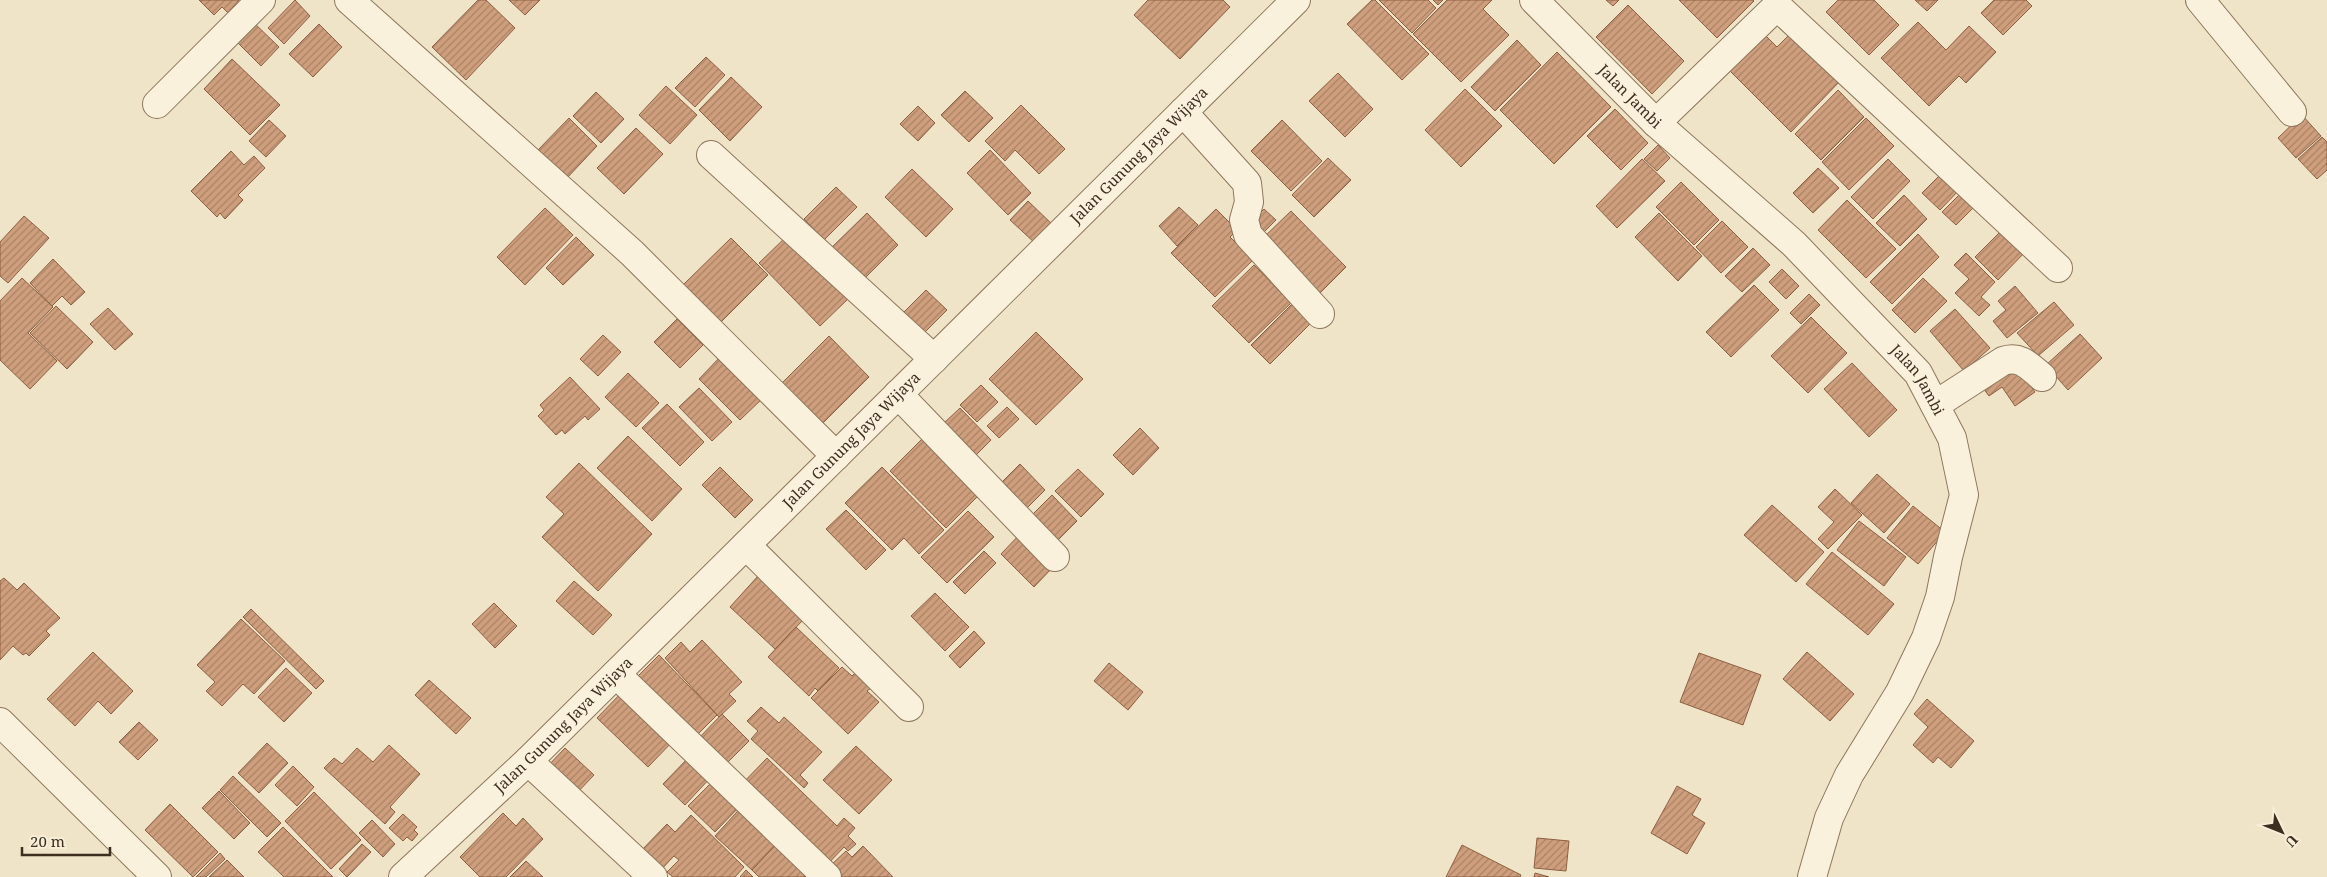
<svg xmlns="http://www.w3.org/2000/svg" width="2327" height="877" viewBox="0 0 2327 877" font-family="'Noto Serif',serif">
  <defs>
    <pattern id="building-hatch" width="6" height="6" patternUnits="userSpaceOnUse" patternTransform="scale(1.25)"><rect width="6" height="6" fill="#cf9f7d"/><path d="M-1 1l2-2M0 6l6-6M5 7l2-2" fill="none" stroke="#a98266"/></pattern>
  </defs>
  <rect width="100%" height="100%" fill="#f0e4c8"/>
  <g fill="url(#building-hatch)" stroke="#8d5f41">
    <polygon points="199,0 239,0 228,13 222,7 214,15"/>
    <polygon points="295,0 310,16 284,44 268,28"/>
    <polygon points="478,0 486,0 515,28 466,80 432,47"/>
    <polygon points="509,0 540,0 525,15"/>
    <polygon points="1148,0 1223,0 1230,7 1180,59 1134,15"/>
    <polygon points="1372,0 1375,0 1429,54 1402,80 1347,24"/>
    <polygon points="1379,0 1428,0 1436,8 1412,33"/>
    <polygon points="1433,0 1443,0 1438,5"/>
    <polygon points="1447,0 1492,0 1483,9 1509,35 1461,82 1413,34"/>
    <polygon points="1606,0 1619,0 1613,6"/>
    <polygon points="1679,0 1753,0 1754,1 1717,38"/>
    <polygon points="1838,0 1874,0 1899,25 1869,55 1826,12"/>
    <polygon points="1915,0 1938,0 1927,11"/>
    <polygon points="1994,0 2026,0 2032,6 2003,35 1981,13"/>
    <polygon points="1628,5 1684,61 1652,94 1596,37"/>
    <polygon points="251,20 279,47 261,66 233,38"/>
    <polygon points="1918,22 1946,50 1969,26 1996,52 1966,83 1959,76 1929,106 1881,58"/>
    <polygon points="319,24 342,47 313,77 289,54"/>
    <polygon points="1793,31 1842,79 1791,132 1727,68 1762,32 1777,47"/>
    <polygon points="1517,40 1541,65 1495,111 1471,87"/>
    <polygon points="1557,52 1611,107 1554,164 1500,110"/>
    <polygon points="706,57 725,75 695,107 675,88"/>
    <polygon points="232,59 280,105 250,135 204,89"/>
    <polygon points="1338,73 1373,109 1345,137 1309,101"/>
    <polygon points="731,77 762,107 730,141 699,110"/>
    <polygon points="666,86 697,115 670,144 639,115"/>
    <polygon points="1465,89 1502,126 1461,167 1425,130"/>
    <polygon points="1838,90 1864,117 1821,160 1795,134"/>
    <polygon points="965,91 993,118 969,142 941,115"/>
    <polygon points="596,92 624,119 601,143 573,116"/>
    <polygon points="1021,105 1065,149 1039,174 1015,150 1005,161 985,141"/>
    <polygon points="918,106 935,123 918,141 900,124"/>
    <polygon points="1615,109 1648,143 1621,170 1587,136"/>
    <polygon points="2302,115 2321,136 2296,158 2278,138"/>
    <polygon points="569,118 597,146 567,178 538,150"/>
    <polygon points="1866,118 1894,146 1849,190 1822,162"/>
    <polygon points="269,120 286,136 266,157 249,141"/>
    <polygon points="1282,120 1322,161 1291,191 1251,151"/>
    <polygon points="636,128 663,154 624,194 597,168"/>
    <polygon points="2322,137 2327,142 2327,170 2317,179 2298,159"/>
    <polygon points="1658,145 1670,158 1657,171 1644,159"/>
    <polygon points="990,150 1031,193 1008,215 967,173"/>
    <polygon points="231,151 244,165 254,156 265,168 238,195 243,200 225,219 220,213 217,217 191,191"/>
    <polygon points="1328,158 1351,180 1314,217 1292,195"/>
    <polygon points="1642,159 1665,181 1617,228 1596,206"/>
    <polygon points="1888,159 1910,181 1873,219 1851,197"/>
    <polygon points="1818,168 1839,188 1813,213 1793,193"/>
    <polygon points="912,169 953,209 926,237 885,197"/>
    <polygon points="1946,169 1963,186 1940,210 1922,193"/>
    <polygon points="1681,182 1719,220 1694,245 1656,207"/>
    <polygon points="836,187 857,207 824,240 804,219"/>
    <polygon points="1964,190 1978,203 1956,225 1942,212"/>
    <polygon points="1904,195 1927,219 1900,246 1876,223"/>
    <polygon points="1847,200 1896,249 1866,278 1818,230"/>
    <polygon points="1028,201 1054,226 1036,244 1010,220"/>
    <polygon points="1179,207 1198,225 1177,246 1159,226"/>
    <polygon points="545,208 573,235 525,285 497,257"/>
    <polygon points="1216,209 1237,230 1230,237 1253,260 1215,297 1171,253"/>
    <polygon points="1264,209 1276,220 1260,236 1248,225"/>
    <polygon points="1291,211 1346,267 1316,297 1260,241"/>
    <polygon points="867,213 898,245 858,285 826,253"/>
    <polygon points="1659,213 1702,256 1678,281 1635,237"/>
    <polygon points="24,216 49,238 8,283 0,276 0,242"/>
    <polygon points="1722,221 1748,247 1721,273 1696,247"/>
    <polygon points="2005,227 2027,250 1998,280 1975,257"/>
    <polygon points="1918,234 1939,257 1892,304 1870,282"/>
    <polygon points="788,235 850,297 820,326 759,263"/>
    <polygon points="576,237 594,255 563,285 546,268"/>
    <polygon points="731,238 768,275 720,323 683,285"/>
    <polygon points="1753,248 1770,265 1742,292 1725,276"/>
    <polygon points="1966,253 1995,282 1981,297 1990,305 1979,316 1955,293 1969,279 1954,265"/>
    <polygon points="53,259 85,292 71,305 62,296 52,306 30,283"/>
    <polygon points="1254,265 1291,303 1249,343 1212,306"/>
    <polygon points="1782,269 1799,286 1786,299 1769,282"/>
    <polygon points="22,278 53,307 28,333 57,361 30,389 0,360 0,301"/>
    <polygon points="1923,278 1947,301 1915,333 1892,310"/>
    <polygon points="1754,285 1779,310 1731,357 1706,332"/>
    <polygon points="2015,286 2038,313 2007,338 1993,321 2006,310 1998,301"/>
    <polygon points="926,290 947,310 918,339 898,318"/>
    <polygon points="1809,294 1820,305 1801,324 1790,313"/>
    <polygon points="1294,302 1313,321 1270,364 1251,345"/>
    <polygon points="2054,302 2074,325 2038,356 2017,333"/>
    <polygon points="56,306 93,342 67,369 30,333"/>
    <polygon points="108,308 133,334 115,350 90,324"/>
    <polygon points="1955,309 1990,348 1964,371 1930,331"/>
    <polygon points="1811,317 1847,353 1808,393 1771,356"/>
    <polygon points="677,319 703,345 680,368 654,342"/>
    <polygon points="1036,332 1083,379 1036,425 989,379"/>
    <polygon points="2080,334 2102,358 2068,390 2046,365"/>
    <polygon points="603,335 621,352 598,376 580,359"/>
    <polygon points="829,336 869,377 820,426 780,385"/>
    <polygon points="722,355 764,397 740,420 699,379"/>
    <polygon points="2013,361 2035,392 2015,406 2002,387 1989,396 1980,384"/>
    <polygon points="1852,363 1897,410 1869,437 1824,389"/>
    <polygon points="628,373 659,403 636,427 605,397"/>
    <polygon points="570,377 600,409 588,420 585,416 565,434 562,430 556,435 538,416 544,410 540,405"/>
    <polygon points="981,385 998,402 977,422 960,405"/>
    <polygon points="699,388 732,422 712,441 679,407"/>
    <polygon points="667,404 704,442 680,466 642,428"/>
    <polygon points="1007,407 1019,419 999,438 987,426"/>
    <polygon points="960,408 991,440 975,456 943,424"/>
    <polygon points="1140,428 1159,448 1133,475 1113,455"/>
    <polygon points="628,436 682,489 652,521 597,468"/>
    <polygon points="923,438 979,495 946,528 890,471"/>
    <polygon points="579,463 652,534 598,591 542,537 564,514 546,497"/>
    <polygon points="1020,464 1045,490 1021,514 996,488"/>
    <polygon points="720,467 753,500 735,518 702,485"/>
    <polygon points="882,467 944,530 919,554 904,538 892,550 845,503"/>
    <polygon points="1078,469 1104,494 1081,517 1055,491"/>
    <polygon points="1877,474 1910,504 1884,533 1851,503"/>
    <polygon points="1835,489 1862,515 1828,549 1818,539 1834,522 1818,507"/>
    <polygon points="1052,495 1077,521 1054,544 1029,518"/>
    <polygon points="1772,505 1824,552 1796,582 1744,535"/>
    <polygon points="1913,506 1945,532 1918,564 1887,538"/>
    <polygon points="846,510 886,550 866,570 826,529"/>
    <polygon points="968,511 994,537 947,583 921,557"/>
    <polygon points="1859,521 1906,557 1884,586 1837,550"/>
    <polygon points="1021,533 1054,566 1034,587 1001,554"/>
    <polygon points="984,551 996,563 965,594 953,582"/>
    <polygon points="1832,552 1894,604 1868,635 1806,584"/>
    <polygon points="758,576 804,619 775,649 730,607"/>
    <polygon points="4,578 17,590 24,583 60,618 46,631 50,635 29,656 26,653 23,655 13,646 0,660 0,581"/>
    <polygon points="574,581 612,615 593,635 556,601"/>
    <polygon points="935,593 969,627 945,651 911,616"/>
    <polygon points="494,603 517,626 495,648 472,624"/>
    <polygon points="251,609 324,681 316,689 243,617"/>
    <polygon points="241,619 285,661 254,694 243,684 222,706 206,691 215,682 197,665"/>
    <polygon points="796,627 839,668 818,691 815,688 809,696 768,657"/>
    <polygon points="974,631 985,643 960,668 949,656"/>
    <polygon points="702,640 742,682 729,694 736,701 719,717 665,658 681,642 690,652"/>
    <polygon points="93,652 133,691 111,714 98,701 75,726 47,699"/>
    <polygon points="1807,652 1854,694 1830,721 1783,679"/>
    <polygon points="1699,653 1761,675 1743,725 1680,702"/>
    <polygon points="659,655 717,715 692,740 634,680"/>
    <polygon points="1109,663 1143,692 1128,710 1094,681"/>
    <polygon points="842,667 852,676 856,672 871,688 867,691 879,702 848,734 811,698"/>
    <polygon points="286,668 312,693 284,722 258,697"/>
    <polygon points="429,680 471,718 456,734 415,695"/>
    <polygon points="624,690 675,739 648,767 597,718"/>
    <polygon points="1927,699 1974,741 1951,768 1938,757 1933,763 1913,745 1928,727 1914,714"/>
    <polygon points="761,707 779,723 784,717 822,752 800,775 808,783 804,788 751,739 758,731 747,721"/>
    <polygon points="722,714 749,741 724,766 698,739"/>
    <polygon points="139,722 158,740 138,760 119,742"/>
    <polygon points="267,743 288,763 259,793 238,773"/>
    <polygon points="389,745 420,774 390,807 395,812 385,824 324,768 334,758 342,764 357,748 373,762"/>
    <polygon points="856,746 892,780 859,814 823,780"/>
    <polygon points="565,748 594,775 574,796 545,769"/>
    <polygon points="691,755 712,776 685,805 663,784"/>
    <polygon points="767,758 837,826 844,818 855,828 848,836 856,844 848,851 844,847 824,868 739,787"/>
    <polygon points="293,766 314,787 297,806 275,785"/>
    <polygon points="233,776 281,823 267,837 220,790"/>
    <polygon points="717,777 743,803 715,832 688,806"/>
    <polygon points="1677,786 1701,799 1692,815 1705,823 1687,854 1651,833"/>
    <polygon points="219,791 250,823 234,839 202,808"/>
    <polygon points="314,792 361,840 331,869 285,821"/>
    <polygon points="745,803 782,838 752,870 715,836"/>
    <polygon points="170,804 218,852 193,877 145,830"/>
    <polygon points="503,813 516,826 523,818 543,839 506,877 480,877 460,857"/>
    <polygon points="403,814 417,827 414,830 418,834 412,841 407,837 403,841 389,828"/>
    <polygon points="691,815 744,867 735,877 673,877 667,872 679,860 674,856 657,874 637,855 667,824 675,832"/>
    <polygon points="372,820 395,844 383,857 359,833"/>
    <polygon points="283,827 333,877 284,877 258,852"/>
    <polygon points="782,838 813,867 804,877 759,877 752,870"/>
    <polygon points="1537,838 1569,841 1566,871 1534,868"/>
    <polygon points="362,844 371,852 347,877 339,869"/>
    <polygon points="1462,845 1521,875 1520,877 1446,877"/>
    <polygon points="863,846 893,877 832,877 831,865 846,851 852,857"/>
    <polygon points="220,853 225,859 206,877 196,877"/>
    <polygon points="227,860 244,877 209,877"/>
    <polygon points="526,861 543,877 510,877"/>
    <polygon points="746,870 753,877 740,877"/>
    <polygon points="1535,873 1549,877 1534,877"/>
  </g>
  <g fill="none" stroke-linecap="round" stroke-linejoin="round">
    <defs>
      <g id="minor">
        <polyline points="349,0 632,253 836,456"/>
        <path id="s1" d="M 1534,0 L 1656,123 L 1794,244 L 1918,373 L 1952,438 L 1964,495 L 1948,557 L 1940,597 L 1926,638 L 1900,692 L 1849,775 L 1829,818 L 1812,877"/>
        <polyline points="2200,0 2292,112"/>
        <polyline points="157,104 261,0"/>
        <polyline points="1183,112 1247,183 1249,202 1244,220 1248,235 1320,314"/>
        <polyline points="1656,123 1777,6 2058,268"/>
        <polyline points="711,155 934,359"/>
        <polyline points="898,394 1055,557"/>
        <path d="M 1935,405 L 2003,361 C 2020,355 2029,366 2042,377"/>
        <polyline points="746,545 909,707"/>
        <polyline points="616,674 827,877"/>
        <polyline points="0,722 157,877"/>
        <polyline points="528,761 653,877"/>
        <path id="s2" d="M 403,877 L 528,761 L 1296,0"/>
      </g>
    </defs>
    <use href="#minor" stroke="#8d765c" stroke-width="30"/>
    <use href="#minor" stroke="#faf1dc" stroke-width="28"/>
  </g>
  <g text-anchor="middle" stroke-width="4" stroke-linejoin="round" paint-order="stroke">
    <g font-size="15" fill="#3d2e20" stroke="#f7eed8">
      <text dy="5" stroke="none"><textPath href="#s1" startOffset="136">Jalan Jambi</textPath></text>
      <text dy="5" stroke="none"><textPath href="#s2" startOffset="1031">Jalan Gunung Jaya Wijaya</textPath></text>
      <text dy="5" stroke="none"><textPath href="#s1" startOffset="541">Jalan Jambi</textPath></text>
      <text dy="5" stroke="none"><textPath href="#s2" startOffset="626">Jalan Gunung Jaya Wijaya</textPath></text>
      <text dy="5" stroke="none"><textPath href="#s2" startOffset="221">Jalan Gunung Jaya Wijaya</textPath></text>
    </g>
  </g>
  <g transform="translate(2282 832) rotate(133)" stroke="#f7eed8" stroke-width="4" paint-order="stroke">
  <path d="M0-4L9 19L0 12L-9 19Z" fill="#3d2e20"/>
  <text y="-8" font-size="14" font-weight="bold" text-anchor="middle" fill="#3d2e20">U</text>
  </g>
  <path d="M22 847v8h88v-8" fill="none" stroke="#3d2e20" stroke-width="2.5"/>
  <text x="30" y="847" font-size="15" fill="#3d2e20" stroke="#f7eed8" stroke-width="4" paint-order="stroke">20 m</text>
</svg>
